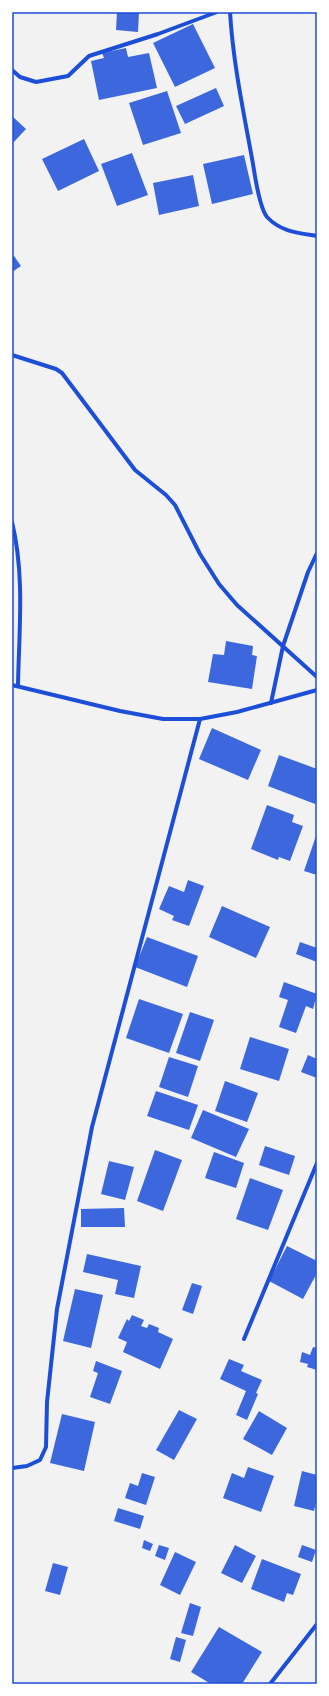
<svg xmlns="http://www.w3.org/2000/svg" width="329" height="1696" viewBox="0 0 329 1696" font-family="Overpass,sans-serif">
  <rect width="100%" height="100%" fill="#f2f2f2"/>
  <g fill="#3d67dc">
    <polygon points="117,12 139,12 138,32 116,30"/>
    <polygon points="193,24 215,68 175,87 153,43"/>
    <polygon points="126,48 128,57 149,53 157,88 99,100 91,61 104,58 102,53"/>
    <polygon points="216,88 224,106 185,124 176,106"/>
    <polygon points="167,91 181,133 143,145 129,103"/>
    <polygon points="12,116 26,129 12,144"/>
    <polygon points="84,139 99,171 58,191 42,159"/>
    <polygon points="132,153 148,195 117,206 101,164"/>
    <polygon points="244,155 253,194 212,204 203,164"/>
    <polygon points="193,175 199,206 159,215 153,183"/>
    <polygon points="12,253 21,266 12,272"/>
    <polygon points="226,641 253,646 252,655 257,656 252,689 208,682 213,654 224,655"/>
    <polygon points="212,728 261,750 248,780 199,759"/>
    <polygon points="279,755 317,769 317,798 315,804 268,786"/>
    <polygon points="267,805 294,815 292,822 303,826 290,861 279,857 278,860 251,849"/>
    <polygon points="317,833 317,875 304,871"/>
    <polygon points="188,880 204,886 189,926 172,920 174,916 159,909 169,886 184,892"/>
    <polygon points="222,906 270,927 256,958 209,937"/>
    <polygon points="147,937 198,956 187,987 135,967"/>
    <polygon points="300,942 317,948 317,962 296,954"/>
    <polygon points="284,982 317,994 313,1009 306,1006 296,1033 279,1027 288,1000 279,997"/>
    <polygon points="139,999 183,1014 169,1053 126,1038"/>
    <polygon points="190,1012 214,1020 200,1061 176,1053"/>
    <polygon points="250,1037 289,1049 279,1081 240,1069"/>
    <polygon points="308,1055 317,1059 317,1078 301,1072"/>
    <polygon points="169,1057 198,1066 188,1097 159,1087"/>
    <polygon points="225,1081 258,1093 247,1122 215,1111"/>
    <polygon points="156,1091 198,1105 189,1130 147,1116"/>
    <polygon points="203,1110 249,1129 236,1157 191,1138"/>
    <polygon points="265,1146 295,1156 289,1175 259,1165"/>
    <polygon points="155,1150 182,1160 163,1211 137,1201"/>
    <polygon points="214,1152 244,1163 236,1188 205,1178"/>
    <polygon points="109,1161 134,1167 125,1200 101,1194"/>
    <polygon points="250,1178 283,1190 268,1230 236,1219"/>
    <polygon points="124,1208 125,1227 81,1227 81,1209"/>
    <polygon points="287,1246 317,1261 317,1273 303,1299 269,1281"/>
    <polygon points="87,1254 141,1266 134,1298 115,1294 118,1280 83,1272"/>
    <polygon points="192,1283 202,1286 193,1314 182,1310"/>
    <polygon points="75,1289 103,1295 91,1348 63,1341"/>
    <polygon points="132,1315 144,1320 141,1326 147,1328 149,1324 159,1328 158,1332 173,1339 160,1369 123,1352 127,1342 118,1338 127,1319 129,1321"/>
    <polygon points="313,1347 317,1348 317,1370 307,1367 308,1364 300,1362 302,1352 310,1355"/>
    <polygon points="229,1359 244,1365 241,1371 262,1380 256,1393 258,1394 247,1420 236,1415 246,1391 220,1379"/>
    <polygon points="96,1361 122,1371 110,1404 90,1397 98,1373 93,1371"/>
    <polygon points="179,1410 197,1419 174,1460 156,1450"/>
    <polygon points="259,1411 287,1428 272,1455 243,1439"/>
    <polygon points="62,1414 95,1422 84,1471 50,1463"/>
    <polygon points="248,1467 274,1476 261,1512 223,1498 232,1473 244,1478"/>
    <polygon points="302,1471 317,1475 317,1498 314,1511 294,1506"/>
    <polygon points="142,1473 155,1477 146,1505 125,1498 130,1483 138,1486"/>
    <polygon points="118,1508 144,1516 140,1529 114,1521"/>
    <polygon points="144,1540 153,1544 150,1551 142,1548"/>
    <polygon points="159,1545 169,1548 165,1560 155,1556"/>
    <polygon points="235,1545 256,1556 242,1583 221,1573"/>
    <polygon points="302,1545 316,1550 312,1562 298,1557"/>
    <polygon points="175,1552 196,1562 180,1595 160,1585"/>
    <polygon points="262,1559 301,1574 293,1595 287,1593 284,1602 251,1589"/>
    <polygon points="53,1563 68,1567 60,1595 45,1591"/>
    <polygon points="190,1603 201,1607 193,1636 181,1633"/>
    <polygon points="219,1627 262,1652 242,1684 211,1684 191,1672"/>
    <polygon points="176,1637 186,1640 180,1662 170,1659"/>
  </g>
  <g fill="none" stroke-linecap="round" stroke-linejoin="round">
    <g stroke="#1d4ed8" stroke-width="4">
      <path d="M 230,12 C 233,63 244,114 253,164 C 255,176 259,207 267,217 C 281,232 298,233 317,236"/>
      <polyline points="12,70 20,77 36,82 68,76 89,56 158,34 217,12"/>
      <polyline points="12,355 56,369 62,373 135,470 166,495 175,505 200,554 219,584 237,605 317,677"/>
      <path d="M 12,522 C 25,575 19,631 18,685"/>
      <polyline points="12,685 120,711 163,719 200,719 237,712 317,690"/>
      <polyline points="271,703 283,646 308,572 317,553"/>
      <polyline points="244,1339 317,1163"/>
      <polyline points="12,1468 27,1466 40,1460 46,1447 47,1402 57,1309 92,1127 200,719"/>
      <polyline points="270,1684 317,1624"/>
    </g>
  </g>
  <rect width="329" height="1696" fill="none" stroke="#ffffff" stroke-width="26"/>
  <rect x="13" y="13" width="303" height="1670" fill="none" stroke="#1d4ed8" stroke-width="1.5"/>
</svg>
